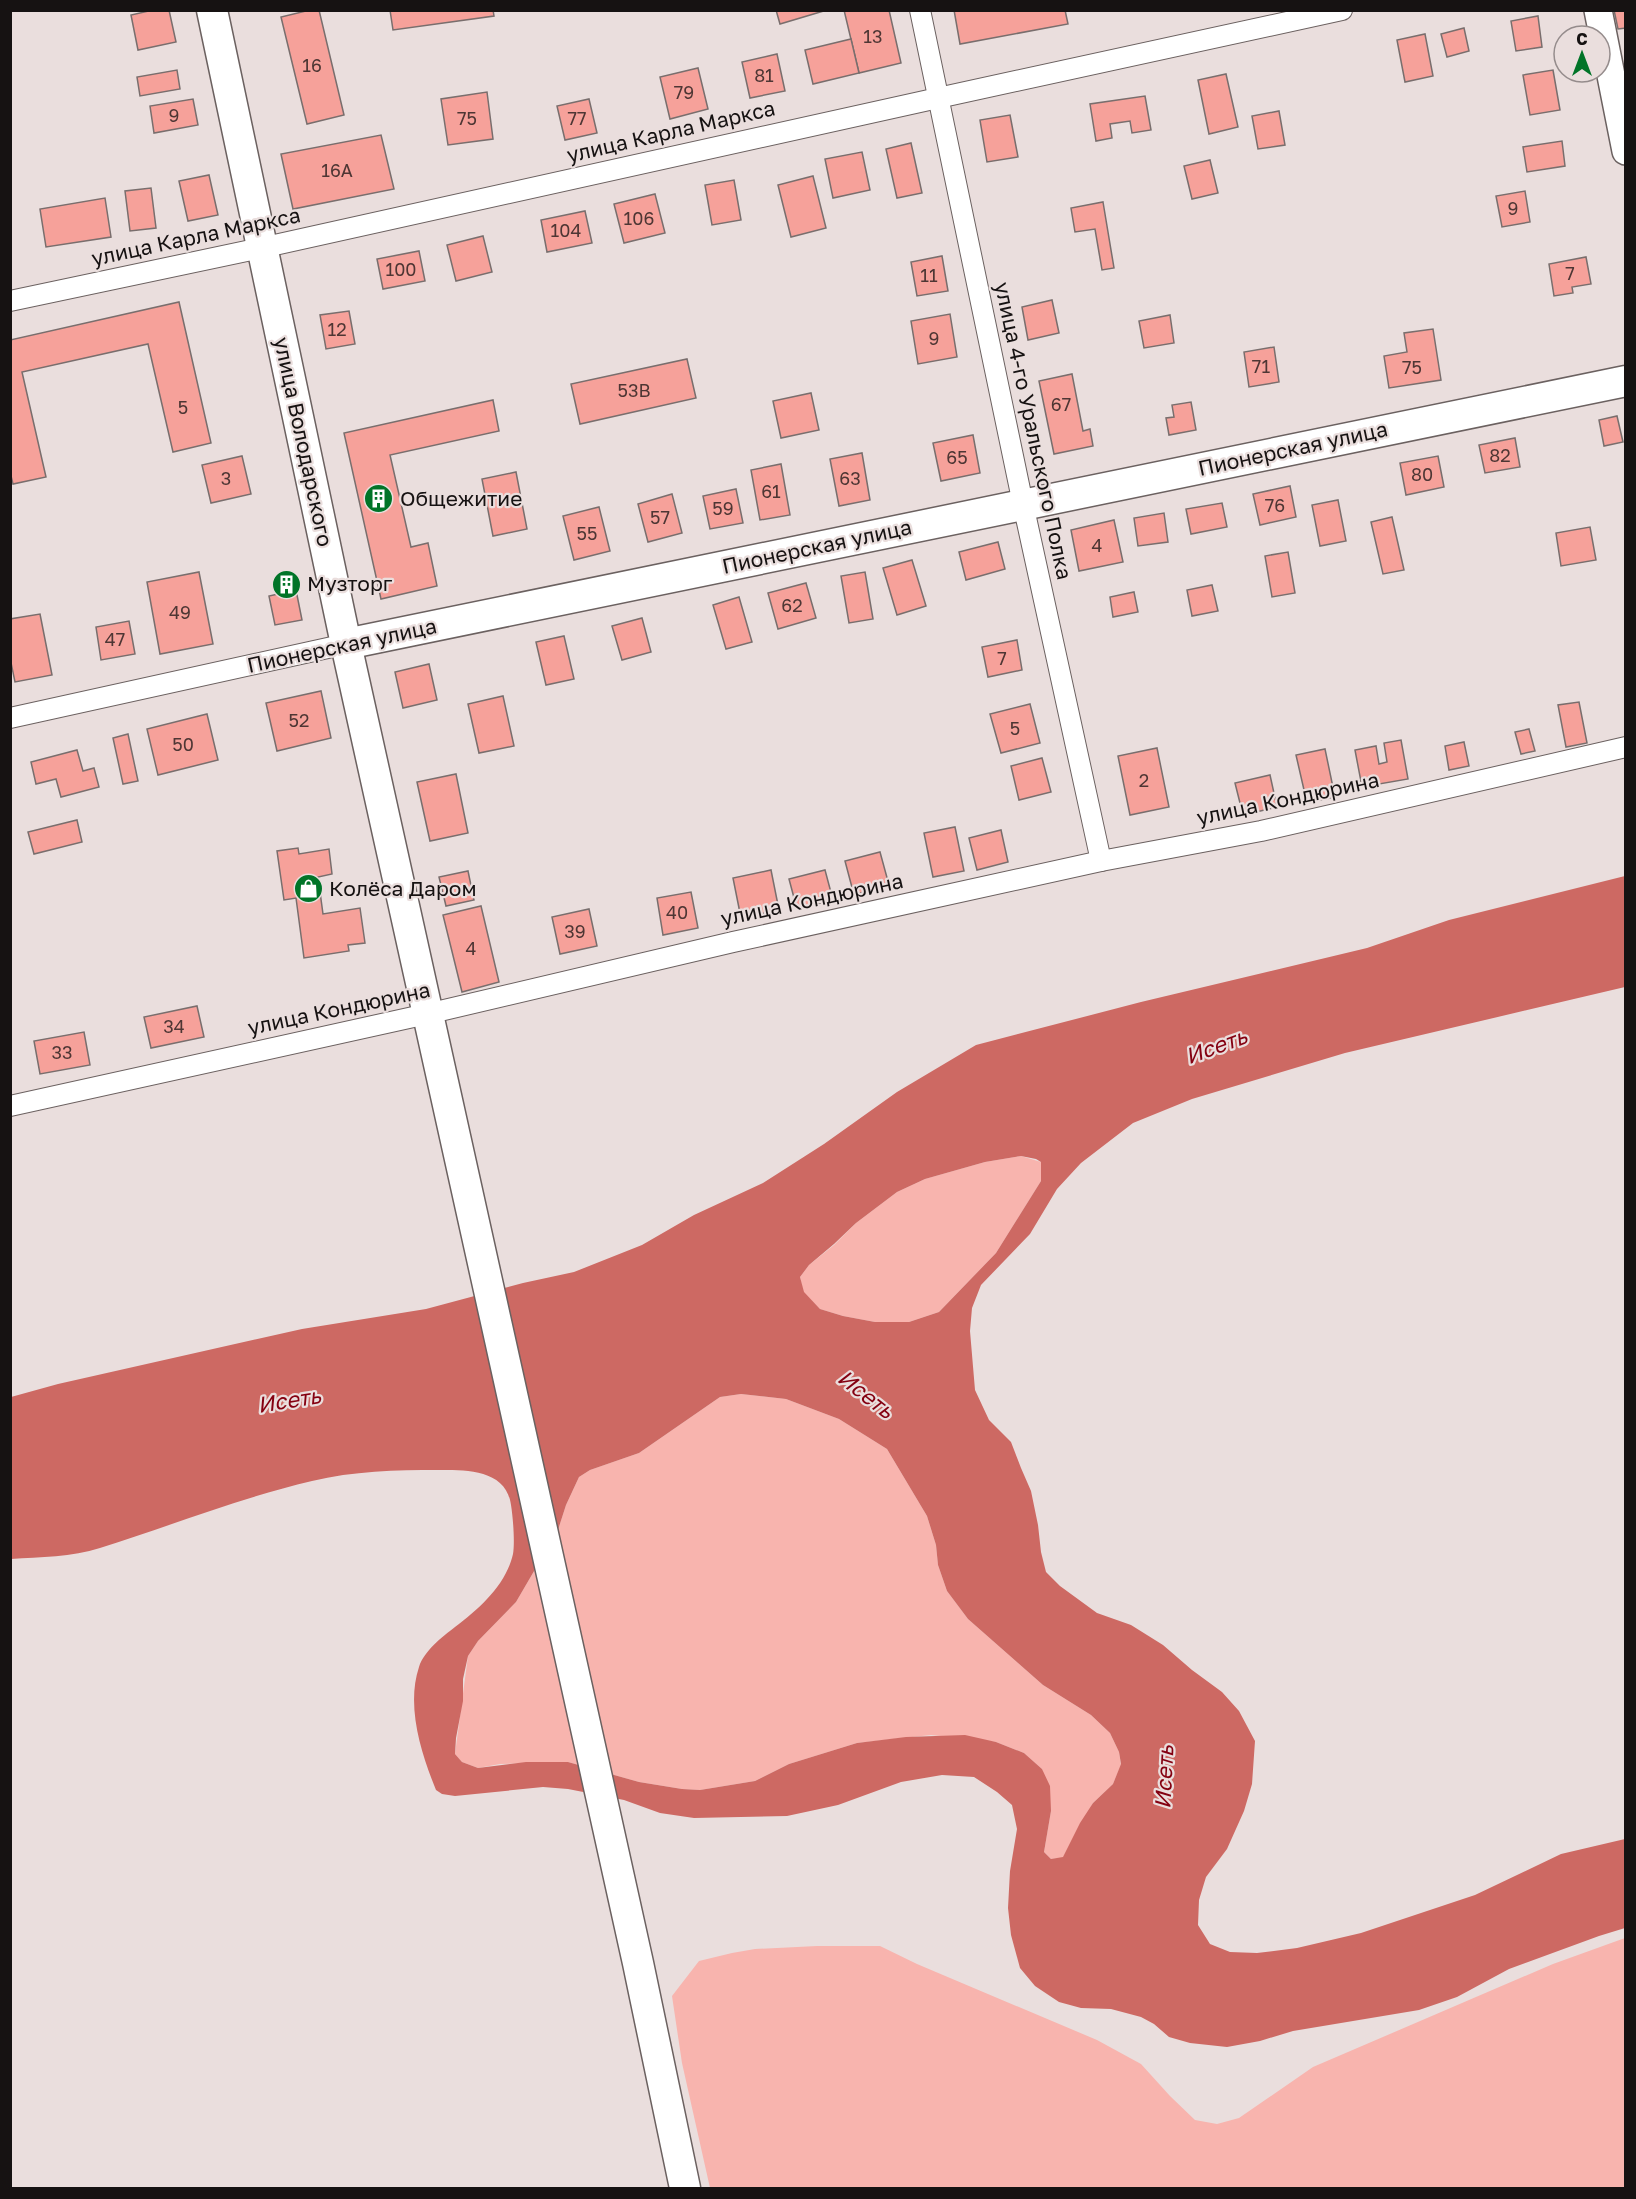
<svg xmlns="http://www.w3.org/2000/svg" width="1636" height="2199" viewBox="0 0 1636 2199" font-family="'Golos Text',sans-serif">
  <rect width="100%" height="100%" fill="#eadedd"/>
  <g fill="#f8b4ae">
    <polygon points="1021,1156 1041,1162 1041,1181 996,1253 939,1312 909,1322 875,1322 843,1316 820,1309 803,1292 800,1277 809,1265 834,1245 856,1223 897,1192 925,1179 985,1162"/>
    <polygon points="741,1394 786,1399 839,1419 887,1449 927,1516 936,1545 938,1565 947,1591 968,1619 1043,1685 1091,1715 1110,1733 1119,1752 1121,1765 1113,1784 1093,1803 1063,1858 1051,1859 1044,1852 1051,1811 1042,1769 1024,1753 996,1742 931,1735 857,1743 789,1764 755,1781 700,1790 682,1789 639,1782 568,1762 500,1764 478,1768 462,1762 455,1754 468,1656 478,1641 516,1602 558,1530 566,1505 579,1477 590,1470 639,1453 720,1397"/>
    <polygon points="1625,1938 1625,2188 710,2188 682,2063 672,1996 699,1961 732,1953 755,1949 817,1946 880,1946 917,1964 1097,2040 1141,2064 1170,2096 1195,2120 1217,2124 1239,2118 1313,2067 1553,1964"/>
  </g>
  <path fill="#cd6963" fill-rule="evenodd" d="M 1625,876 L 1625,987 L 1345,1053 L 1192,1099 L 1133,1123 L 1081,1163 L 1057,1189 L 1030,1234 L 981,1285 L 972,1308 L 970,1331 L 975,1390 L 989,1420 L 1011,1442 L 1021,1468 L 1031,1491 L 1038,1525 L 1041,1552 L 1046,1572 L 1060,1586 L 1097,1613 L 1131,1625 L 1163,1645 L 1192,1670 L 1222,1692 L 1239,1711 L 1255,1741 L 1252,1784 L 1244,1811 L 1227,1849 L 1206,1877 L 1199,1900 L 1198,1925 L 1210,1944 L 1230,1952 L 1257,1953 L 1297,1948 L 1361,1933 L 1475,1895 L 1561,1854 L 1625,1839 L 1625,1928 L 1599,1936 L 1509,1969 L 1457,1997 L 1419,2010 L 1293,2031 L 1260,2041 L 1227,2047 L 1190,2043 L 1169,2037 L 1154,2024 L 1141,2017 L 1111,2009 L 1081,2008 L 1059,2002 L 1035,1986 L 1020,1968 L 1011,1935 L 1008,1908 L 1010,1871 L 1017,1829 L 1012,1805 L 997,1792 L 974,1777 L 942,1775 L 901,1782 L 838,1805 L 787,1816 L 694,1818 L 660,1813 L 624,1800 L 568,1789 L 543,1787 L 455,1796 L 442,1794 L 436,1790 C 421,1753 406,1706 419,1667 C 424,1651 442,1637 455,1627 C 479,1609 506,1585 513,1554 C 515,1543 513,1517 511,1505 C 506,1469 466,1470 438,1470 C 396,1470 353,1471 312,1481 C 240,1498 170,1526 100,1548 C 72,1557 40,1557 11,1559 L 11,1397 L 58,1384 L 302,1329 L 426,1309 L 523,1283 L 574,1272 L 642,1245 L 694,1215 L 763,1183 L 824,1144 L 897,1092 L 976,1045 L 1141,1002 L 1367,948 L 1449,920 ZM 1021,1156 L 1036,1159 L 1041,1162 L 1041,1181 L 996,1253 L 939,1312 L 909,1322 L 875,1322 L 843,1316 L 820,1309 L 804,1292 L 800,1277 L 809,1265 L 834,1244 L 856,1223 L 897,1192 L 925,1179 L 985,1162 ZM 741,1394 L 786,1399 L 839,1419 L 887,1449 L 927,1516 L 936,1545 L 938,1565 L 947,1591 L 968,1619 L 1043,1685 L 1091,1715 L 1110,1733 L 1119,1752 L 1121,1764 L 1113,1784 L 1093,1803 L 1080,1823 L 1063,1857 L 1051,1859 L 1044,1852 L 1051,1811 L 1050,1786 L 1042,1769 L 1024,1753 L 996,1742 L 965,1735 L 906,1737 L 857,1743 L 789,1764 L 755,1781 L 700,1790 L 682,1789 L 639,1782 L 568,1762 L 526,1762 L 478,1768 L 462,1762 L 455,1754 L 456,1738 L 463,1701 L 463,1679 L 468,1656 L 478,1641 L 516,1602 L 558,1530 L 566,1505 L 579,1477 L 590,1470 L 639,1453 L 720,1397 Z"/>
  <g fill="#f6a19a" stroke="#796e6d" stroke-width="1.5">
    <polygon points="153,10 169,10 176,42 138,50 131,15"/>
    <polygon points="310,10 319,10 344,115 307,124 281,17"/>
    <polygon points="390,10 493,10 494,16 393,30"/>
    <polygon points="776,10 827,10 780,24"/>
    <polygon points="844,10 889,10 901,63 859,73"/>
    <polygon points="954,10 1065,10 1068,24 960,44"/>
    <polygon points="1614,10 1626,10 1626,28 1618,29"/>
    <polygon points="1538,16 1542,47 1516,51 1511,21"/>
    <polygon points="1464,28 1469,51 1447,57 1441,34"/>
    <polygon points="1425,34 1433,76 1405,82 1397,40"/>
    <polygon points="851,39 859,73 813,84 805,50"/>
    <polygon points="777,54 785,91 750,98 742,62"/>
    <polygon points="698,68 708,109 670,119 660,77"/>
    <polygon points="177,70 180,89 140,96 137,77"/>
    <polygon points="1553,70 1560,110 1530,115 1523,75"/>
    <polygon points="1226,74 1238,127 1209,134 1198,80"/>
    <polygon points="487,92 493,139 448,145 441,99"/>
    <polygon points="1145,96 1151,130 1132,133 1130,121 1110,124 1112,138 1096,141 1090,104"/>
    <polygon points="193,99 198,125 154,133 150,106"/>
    <polygon points="589,99 597,133 565,140 557,106"/>
    <polygon points="1279,111 1285,145 1258,149 1252,116"/>
    <polygon points="1010,115 1018,157 987,162 980,120"/>
    <polygon points="381,135 394,189 293,209 281,154"/>
    <polygon points="1562,141 1565,166 1527,172 1523,147"/>
    <polygon points="911,143 922,193 897,198 886,149"/>
    <polygon points="862,152 870,190 833,198 825,159"/>
    <polygon points="1210,160 1218,193 1192,199 1184,166"/>
    <polygon points="209,175 218,215 188,221 179,181"/>
    <polygon points="813,176 826,228 791,237 778,185"/>
    <polygon points="734,180 741,220 712,225 705,185"/>
    <polygon points="151,188 156,228 130,231 125,191"/>
    <polygon points="1525,191 1530,222 1502,227 1496,196"/>
    <polygon points="655,194 665,233 624,243 614,204"/>
    <polygon points="105,198 111,237 46,247 40,209"/>
    <polygon points="1103,202 1114,268 1102,270 1095,229 1075,232 1071,208"/>
    <polygon points="585,211 592,243 547,252 541,220"/>
    <polygon points="483,236 492,272 456,281 447,245"/>
    <polygon points="419,251 425,281 383,289 377,259"/>
    <polygon points="942,256 948,291 917,296 911,262"/>
    <polygon points="1586,257 1591,284 1572,287 1573,293 1554,296 1549,264"/>
    <polygon points="1052,300 1059,333 1028,340 1022,307"/>
    <polygon points="179,302 211,443 173,452 148,344 22,372 46,477 13,484 10,472 10,340"/>
    <polygon points="349,311 355,344 326,349 320,315"/>
    <polygon points="950,314 957,357 918,364 911,321"/>
    <polygon points="1170,315 1174,343 1144,348 1139,321"/>
    <polygon points="1433,329 1441,380 1389,388 1384,356 1407,352 1404,333"/>
    <polygon points="1274,347 1279,382 1249,387 1244,352"/>
    <polygon points="687,359 696,398 580,424 571,384"/>
    <polygon points="1072,374 1083,431 1090,429 1093,446 1054,454 1039,381"/>
    <polygon points="811,393 819,430 781,438 773,401"/>
    <polygon points="493,400 499,431 390,455 411,547 428,543 437,586 381,599 344,433"/>
    <polygon points="1191,402 1196,430 1169,435 1166,418 1174,417 1172,405"/>
    <polygon points="1617,416 1623,442 1604,446 1599,420"/>
    <polygon points="973,435 980,473 941,481 933,443"/>
    <polygon points="1515,438 1520,467 1485,473 1479,445"/>
    <polygon points="862,453 870,500 839,506 830,459"/>
    <polygon points="242,456 251,494 211,503 202,465"/>
    <polygon points="1438,456 1444,487 1406,495 1400,463"/>
    <polygon points="781,464 790,515 760,520 751,470"/>
    <polygon points="516,472 527,529 493,536 482,479"/>
    <polygon points="1290,486 1296,517 1260,525 1253,494"/>
    <polygon points="736,489 743,523 710,529 703,496"/>
    <polygon points="672,494 682,533 648,542 638,504"/>
    <polygon points="1338,500 1346,541 1320,546 1312,505"/>
    <polygon points="1222,503 1227,527 1191,534 1186,509"/>
    <polygon points="599,507 610,551 574,560 563,516"/>
    <polygon points="1164,513 1168,542 1138,546 1134,518"/>
    <polygon points="1392,517 1404,570 1383,574 1371,522"/>
    <polygon points="1114,520 1123,562 1079,571 1071,530"/>
    <polygon points="1590,527 1596,560 1561,566 1556,533"/>
    <polygon points="998,542 1005,569 966,580 959,552"/>
    <polygon points="1288,552 1295,593 1272,597 1265,556"/>
    <polygon points="912,560 926,606 897,615 883,568"/>
    <polygon points="199,572 213,644 160,654 147,582"/>
    <polygon points="865,572 873,619 849,623 841,576"/>
    <polygon points="292,575 294,588 280,591 277,579"/>
    <polygon points="806,583 816,618 778,629 768,593"/>
    <polygon points="1212,585 1218,611 1192,616 1187,590"/>
    <polygon points="296,590 302,620 275,625 269,596"/>
    <polygon points="1134,592 1138,612 1113,617 1110,597"/>
    <polygon points="739,597 752,642 726,649 713,605"/>
    <polygon points="40,614 52,675 15,682 10,658 10,619"/>
    <polygon points="642,618 651,652 622,660 612,626"/>
    <polygon points="129,621 135,654 101,660 96,627"/>
    <polygon points="564,636 574,679 546,685 536,642"/>
    <polygon points="1017,640 1022,670 988,677 982,647"/>
    <polygon points="429,664 437,700 403,708 395,672"/>
    <polygon points="321,691 331,738 277,751 266,703"/>
    <polygon points="503,696 514,746 479,753 468,704"/>
    <polygon points="1579,702 1587,743 1566,747 1558,705"/>
    <polygon points="1030,704 1040,743 1001,753 990,714"/>
    <polygon points="207,714 218,760 158,775 147,729"/>
    <polygon points="1529,729 1535,751 1521,754 1515,732"/>
    <polygon points="128,734 138,781 123,784 113,738"/>
    <polygon points="1401,740 1408,779 1362,787 1355,750 1376,746 1379,764 1387,762 1384,743"/>
    <polygon points="1464,742 1469,766 1449,770 1445,746"/>
    <polygon points="1157,748 1169,807 1130,815 1118,756"/>
    <polygon points="1325,749 1335,797 1307,803 1296,755"/>
    <polygon points="77,750 83,771 94,768 99,787 61,797 56,779 36,784 31,762"/>
    <polygon points="1042,758 1051,792 1019,800 1011,766"/>
    <polygon points="456,774 468,833 430,841 417,782"/>
    <polygon points="1270,775 1277,807 1243,815 1235,783"/>
    <polygon points="77,820 82,842 34,854 28,832"/>
    <polygon points="955,827 964,871 933,877 924,833"/>
    <polygon points="1001,830 1008,862 977,870 969,838"/>
    <polygon points="298,848 299,854 329,849 332,874 318,877 323,914 360,908 365,943 348,945 349,951 304,958 296,898 284,900 277,851"/>
    <polygon points="880,852 889,885 854,895 845,861"/>
    <polygon points="771,870 779,910 741,918 733,878"/>
    <polygon points="825,870 833,900 797,909 789,879"/>
    <polygon points="468,871 474,900 446,906 439,877"/>
    <polygon points="691,892 698,928 663,935 657,898"/>
    <polygon points="481,906 499,982 462,992 443,915"/>
    <polygon points="589,909 597,946 560,954 552,917"/>
    <polygon points="197,1006 204,1037 151,1048 144,1017"/>
    <polygon points="84,1032 90,1065 40,1074 34,1041"/>
  </g>
  <g fill="none" stroke-linecap="round" stroke-linejoin="round">
    <defs>
      <g id="street">
        <polyline points="920,10 1023,504 1101,861"/>
        <polyline points="10,301 261,248 938,98 1342,10"/>
        <polyline points="10,718 346,644"/>
        <polyline points="10,1106 427,1014 733,942 1101,861 1261,831 1626,747"/>
      </g>
      <polyline id="secondary" points="1598,10 1626,151"/>
      <g id="primary">
        <polyline points="212,10 346,644 638,1963 685,2188"/>
        <polyline points="346,644 1626,381"/>
      </g>
    </defs>
    <use href="#street" stroke="#6b6160" stroke-width="22"/>
    <use href="#secondary" stroke="#6b6160" stroke-width="30"/>
    <use href="#primary" stroke="#6b6160" stroke-width="33"/>
    <use href="#street" stroke="#fff" stroke-width="20"/>
    <use href="#secondary" stroke="#fff" stroke-width="27"/>
    <use href="#primary" stroke="#fff" stroke-width="30"/>
  </g>
  <defs>
    <symbol id="building-disc" viewBox="-11 -11 22 22"><circle r="9.5" fill="#017428" stroke="#eadedd"/><path d="M-4-6H4V6H1V3H-1V6H-4ZM-2.5-4.3h1.7v1.8h-1.7ZM.8-4.3h1.7v1.8H.8ZM-2.5-1h1.7V.8h-1.7ZM.8-1h1.7V.8H.8Z" fill="#fff"/></symbol>
    <symbol id="shop-disc" viewBox="-11 -11 22 22"><circle r="9.5" fill="#017428" stroke="#eadedd"/><path d="M-5-2.5h2.3a2.7 3.5 0 0 1 5.4 0H5L5.5 6h-11ZM-1.5-2.5h3a1.5 2.3 0 0 0-3 0Z" fill="#fff"/></symbol>
  </defs>
  <g fill-rule="evenodd">
    <use href="#building-disc" x="362" y="482" width="33" height="33"/>
    <use href="#building-disc" x="270" y="568" width="33" height="33"/>
    <use href="#shop-disc" x="292" y="872" width="33" height="33"/>
  </g>
  <g text-anchor="middle" stroke-width="4.5" stroke-linejoin="round" paint-order="stroke">
    <g font-size="18" fill="#4e3634">
      <text x="873" y="43">13</text>
      <text x="312" y="72">16</text>
      <text x="764" y="82">81</text>
      <text x="684" y="99">79</text>
      <text x="174" y="122">9</text>
      <text x="467" y="125">75</text>
      <text x="577" y="125">77</text>
      <text x="337" y="177">16А</text>
      <text x="1513" y="215">9</text>
      <text x="639" y="225">106</text>
      <text x="566" y="237">104</text>
      <text x="401" y="276">100</text>
      <text x="1570" y="280">7</text>
      <text x="929" y="282">11</text>
      <text x="337" y="336">12</text>
      <text x="934" y="345">9</text>
      <text x="1261" y="373">71</text>
      <text x="1412" y="374">75</text>
      <text x="634" y="397">53В</text>
      <text x="1061" y="411">67</text>
      <text x="183" y="414">5</text>
      <text x="1500" y="462">82</text>
      <text x="957" y="464">65</text>
      <text x="1422" y="481">80</text>
      <text x="226" y="485">3</text>
      <text x="850" y="485">63</text>
      <text x="771" y="498">61</text>
      <text x="1275" y="512">76</text>
      <text x="723" y="515">59</text>
      <text x="660" y="524">57</text>
      <text x="587" y="540">55</text>
      <text x="1097" y="552">4</text>
      <text x="792" y="612">62</text>
      <text x="180" y="619">49</text>
      <text x="115" y="646">47</text>
      <text x="1002" y="665">7</text>
      <text x="299" y="727">52</text>
      <text x="1015" y="735">5</text>
      <text x="183" y="751">50</text>
      <text x="1144" y="787">2</text>
      <text x="677" y="919">40</text>
      <text x="575" y="938">39</text>
      <text x="471" y="955">4</text>
      <text x="174" y="1033">34</text>
      <text x="62" y="1059">33</text>
    </g>
    <g font-size="21" fill="#161212" stroke="#eadedd">
      <text transform="translate(671 132) rotate(-13)" y="7">улица Карла Маркса</text>
      <text transform="translate(196 237) rotate(-12)" y="7">улица Карла Маркса</text>
      <text transform="translate(1033 431) rotate(78)" y="7">улица 4-го Уральского Полка</text>
      <text transform="translate(303 442) rotate(78)" y="7">улица Володарского</text>
      <text transform="translate(1293 449) rotate(-12)" y="7">Пионерская улица</text>
      <text transform="translate(817 547) rotate(-12)" y="7">Пионерская улица</text>
      <text transform="translate(342 646) rotate(-12)" y="7">Пионерская улица</text>
      <text transform="translate(1288 799) rotate(-12)" y="7">улица Кондюрина</text>
      <text transform="translate(812 900) rotate(-12)" y="7">улица Кондюрина</text>
      <text transform="translate(339 1009) rotate(-12)" y="7">улица Кондюрина</text>
    </g>
    <g font-size="21" fill="#161212" stroke="#eadedd" text-anchor="start">
      <text x="400" y="506">Общежитие</text>
      <text x="307" y="591">Музторг</text>
      <text x="329" y="896">Колёса Даром</text>
    </g>
    <g font-size="22" font-style="italic" fill="#840011" stroke="#eadedd">
      <text transform="translate(1216 1046) rotate(-20)" y="8">Исеть</text>
      <text transform="translate(866 1394) rotate(38)" y="8">Исеть</text>
      <text transform="translate(289 1400) rotate(-9)" y="8">Исеть</text>
      <text transform="translate(1164 1777) rotate(-87)" y="8">Исеть</text>
    </g>
  </g>
  <rect width="1636" height="2199" fill="none" stroke="#161212" stroke-width="24"/>
  <g transform="translate(1582 54)"><circle r="28" fill="#eadedd" stroke="#958c8c" stroke-width="1.5"/>
  <path d="M0-4.5L10 22L0 15L-10 22Z" fill="#017428"/>
  <text y="-9" font-size="16" font-weight="bold" text-anchor="middle" fill="#161212">С</text>
  </g>
</svg>
